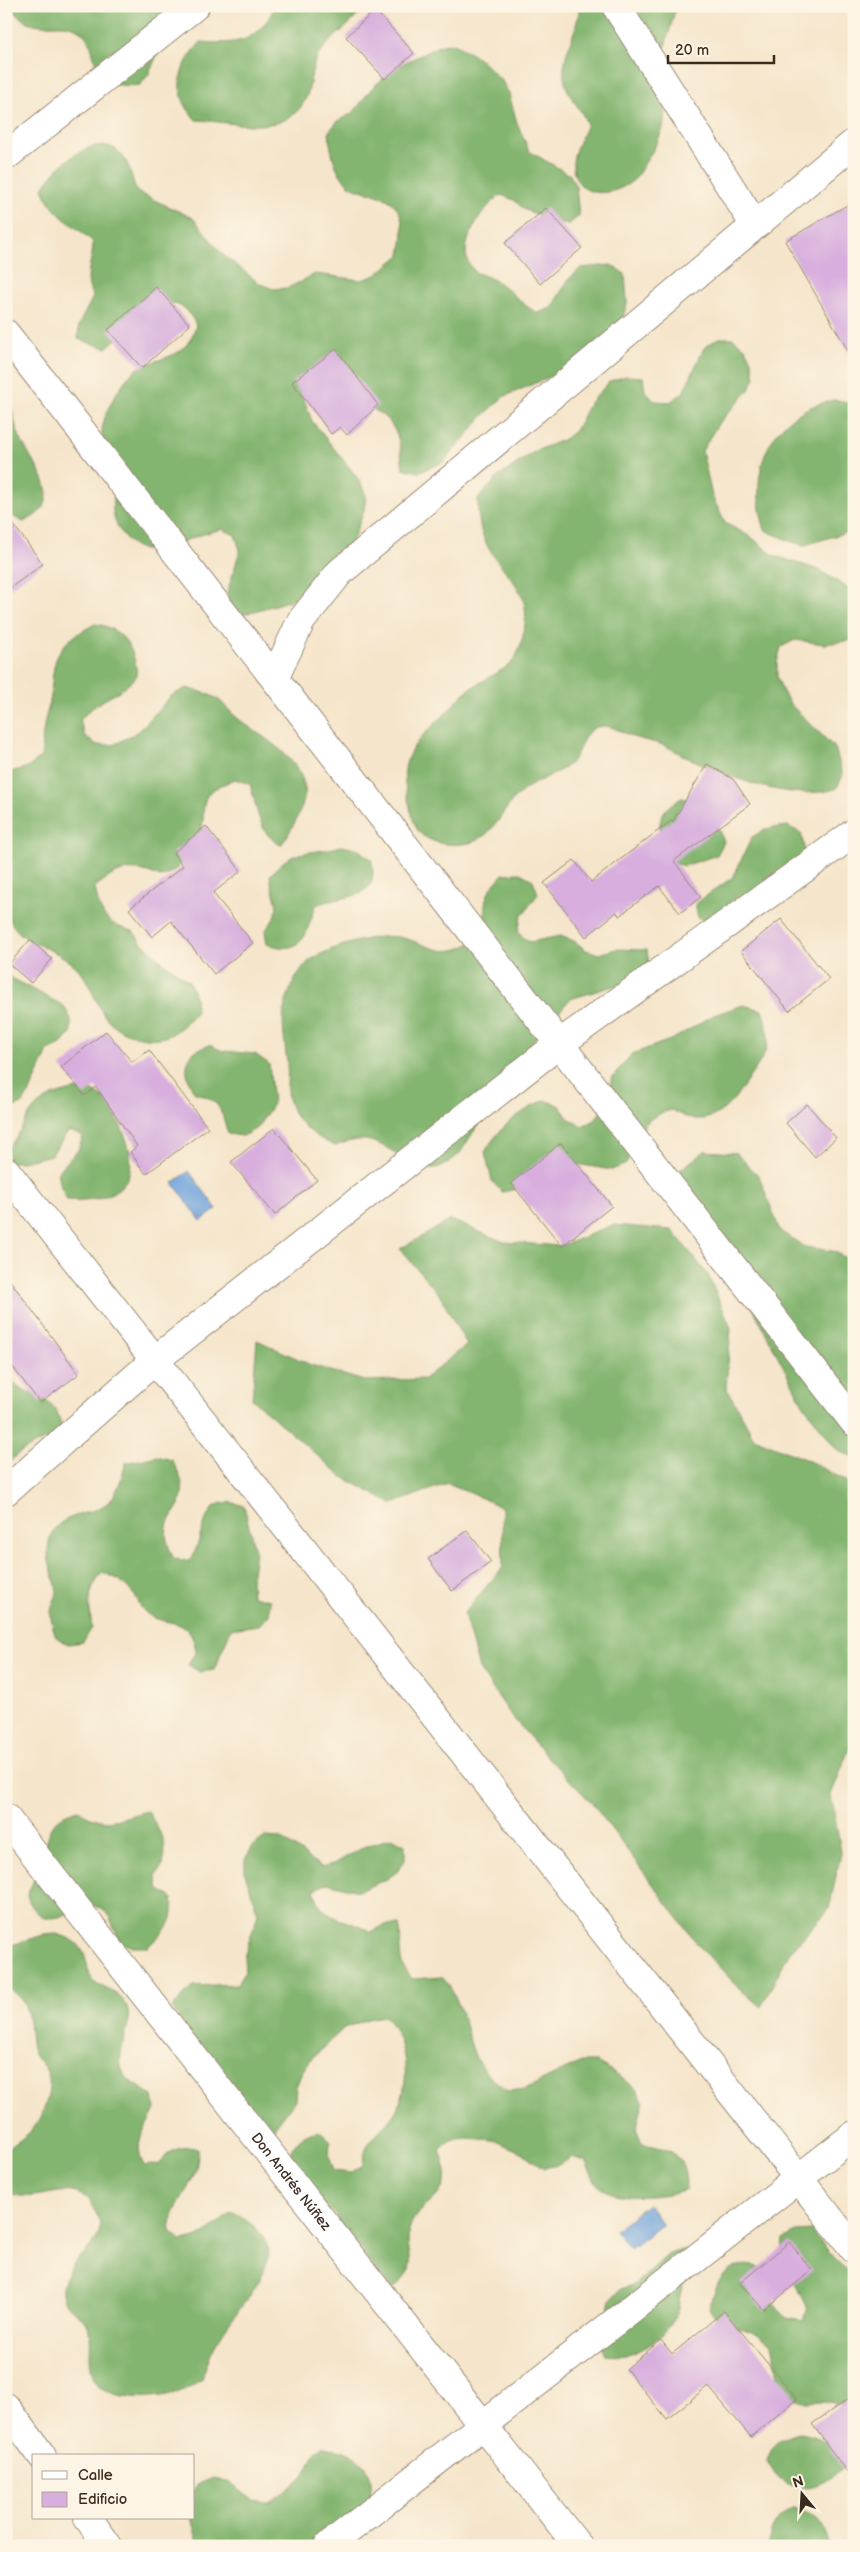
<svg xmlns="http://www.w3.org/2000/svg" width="860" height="2552" viewBox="0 0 860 2552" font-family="'Balsamiq Sans',sans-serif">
  <rect width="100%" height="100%" fill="#fcf5e5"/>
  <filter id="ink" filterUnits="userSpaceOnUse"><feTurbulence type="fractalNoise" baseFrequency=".02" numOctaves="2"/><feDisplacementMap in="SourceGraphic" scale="10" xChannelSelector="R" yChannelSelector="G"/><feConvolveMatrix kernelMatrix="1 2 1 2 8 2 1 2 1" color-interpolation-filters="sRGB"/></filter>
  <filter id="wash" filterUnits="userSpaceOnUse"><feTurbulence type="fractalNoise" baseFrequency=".0096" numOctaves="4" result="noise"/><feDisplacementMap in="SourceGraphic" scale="20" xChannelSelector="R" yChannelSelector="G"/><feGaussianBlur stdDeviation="1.12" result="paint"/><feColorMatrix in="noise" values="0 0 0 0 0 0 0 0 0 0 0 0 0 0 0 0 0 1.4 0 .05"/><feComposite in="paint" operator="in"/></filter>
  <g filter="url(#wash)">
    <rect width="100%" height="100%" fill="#f5e5ca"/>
    <g fill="#83b56f" stroke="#5f7046">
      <path d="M 11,6 L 191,6 L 161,45 L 149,74 L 140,85 C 80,91 105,48 79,30 C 59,16 30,39 11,6 Z"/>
      <path d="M 275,6 L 364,6 C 353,26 329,37 318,56 C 309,70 312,87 305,100 C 286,139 231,121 196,120 C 171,91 177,69 201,42 C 238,45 259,42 275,6 Z"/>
      <path d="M 579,6 L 676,6 C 672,26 664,45 661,65 C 659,81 664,95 665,111 C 666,130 653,151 643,166 C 640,171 636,179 631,182 C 610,198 576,198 573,167 C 572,151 582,138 587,124 C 582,110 571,100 566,86 C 557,58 579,34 579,6 Z"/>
      <path d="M 453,43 L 480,59 L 502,81 L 509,94 L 517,123 L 529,151 L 570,175 L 576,187 L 579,216 L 568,225 L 525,210 L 514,200 L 501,195 C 485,205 461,239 467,259 C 468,264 473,269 476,273 C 508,281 512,300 538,313 L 551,308 L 569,279 L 581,268 L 611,265 L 625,274 L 627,303 L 623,317 L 615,330 L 554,375 L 503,397 L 482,417 L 444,462 L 418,472 L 403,468 C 401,458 401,447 398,438 C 386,399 334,398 301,391 L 312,421 L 360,481 L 366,496 L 364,511 L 353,539 L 345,552 L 313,583 L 302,597 L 241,615 L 229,607 L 227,593 L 240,550 L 235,535 L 222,529 C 212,532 202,534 192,538 C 162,549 139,563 118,527 C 110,513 112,498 119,483 C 113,468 103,450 102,433 C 101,416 124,375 139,368 C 166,354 186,360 196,325 C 190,312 178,299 162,304 C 153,307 115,340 106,348 L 78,339 L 79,324 L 93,297 C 82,275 93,264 93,242 C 73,222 52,217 43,188 C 57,164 105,121 127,163 C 131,171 133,183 137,192 L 193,218 L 222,254 L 259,283 L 273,289 L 288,288 L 315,274 L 362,280 L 376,275 L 400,255 C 405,229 407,204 377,195 C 368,192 356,190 348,184 C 334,171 330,149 329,131 L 339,120 L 353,113 L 372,88 L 396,67 L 439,46 Z"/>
      <path d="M 718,338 L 733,338 L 745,348 L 752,362 L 755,377 L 749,390 L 718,424 L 702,451 L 712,496 L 725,523 L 751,537 L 773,555 L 819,570 L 854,592 L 854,640 L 824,644 L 795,640 L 781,647 L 777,662 L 777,677 L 783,692 L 791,705 L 835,748 L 843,775 L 836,789 C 788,802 735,779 691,759 C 681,755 673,749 663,745 C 654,742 643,740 633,737 C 625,734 614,726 604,726 C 580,726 583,754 568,765 C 552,777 533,781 518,795 C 500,812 495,836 469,843 C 453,846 436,845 422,835 C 414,829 411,812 409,803 C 396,759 413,744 443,716 C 453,706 460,696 471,688 C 482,681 500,672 509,665 C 520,655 523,637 525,624 C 530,585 500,573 486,543 C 479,529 478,514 478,499 L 498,477 L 535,451 L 563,440 L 575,431 L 589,404 L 610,381 L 626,376 L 643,377 L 645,391 L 655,401 L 670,402 L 683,393 L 704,348 Z"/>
      <path d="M 6,391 C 13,405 13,421 19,435 C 31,465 73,501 23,522 L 9,514 L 6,510 Z"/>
      <path d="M 835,400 L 854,403 L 854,530 L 805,545 L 792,542 L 765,530 C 746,471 770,411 835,400 Z"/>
      <path d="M 95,624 C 124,628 135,649 137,676 C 119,696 98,698 80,720 L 84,735 L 97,745 L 113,745 L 139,731 L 171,696 L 186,688 C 194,690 204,692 212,696 C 222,700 227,709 235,716 C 259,737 299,753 305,789 C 307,803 289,835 281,845 C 258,834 257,807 250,784 L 235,779 C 227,783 217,786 210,792 C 202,799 204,812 203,821 C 200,845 182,871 160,877 C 134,864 117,869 95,887 C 99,914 106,925 133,931 L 142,943 L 164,963 L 189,981 L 195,997 L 196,1011 C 182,1029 170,1041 146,1038 C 88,1030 103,985 69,961 C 48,945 20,944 9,918 C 3,904 6,887 6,872 C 6,839 6,806 6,773 L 29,767 L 41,757 C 42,747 42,737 44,726 C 45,716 50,706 51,696 C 54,653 56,645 95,624 Z"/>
      <path d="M 682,798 C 703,803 716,821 724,842 L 717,855 L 684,866 L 671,862 C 660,834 649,814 682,798 Z"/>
      <polygon points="787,826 801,833 804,847 804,861 709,928 698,917 695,904 733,877 752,837 765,829"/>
      <path d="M 341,846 L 357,849 L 371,859 C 382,903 343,894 316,905 C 305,935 304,956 267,944 L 265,931 C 285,907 274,903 270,876 C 292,846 310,856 341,846 Z"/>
      <path d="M 520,873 L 533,880 L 538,894 L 521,917 L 518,933 L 530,942 L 560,936 L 574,941 L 586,950 L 600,954 L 615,949 L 647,950 L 649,964 L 627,982 L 570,999 L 541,1033 L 521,1053 L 516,1066 L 460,1153 C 420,1192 404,1147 366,1140 C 356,1139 345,1142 335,1146 C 310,1135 285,1115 287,1084 C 290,1057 278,1028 286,1001 C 290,988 298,971 308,962 C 325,948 377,933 399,937 C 428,943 443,962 474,941 C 490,930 482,914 486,899 C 489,889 497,881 503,874 Z"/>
      <polygon points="6,975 64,1006 71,1019 71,1033 61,1044 48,1051 30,1092 22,1104 6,1110"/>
      <path d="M 743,1005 L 762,1010 C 765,1020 768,1030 768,1040 C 767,1053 758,1065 751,1075 C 731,1106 710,1134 672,1110 C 638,1117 641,1137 626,1164 L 612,1170 L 570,1163 L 516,1189 L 502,1192 L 492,1181 L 485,1152 C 498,1128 520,1111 545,1100 L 560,1106 L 568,1118 L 582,1126 L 595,1120 L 604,1107 L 612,1078 L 632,1054 L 673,1039 L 714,1015 Z"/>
      <path d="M 209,1045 L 223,1051 L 255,1054 L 269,1064 L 273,1104 L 257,1128 L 243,1136 L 228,1134 C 221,1110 221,1100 195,1093 C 187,1081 182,1064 194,1052 C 198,1049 205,1047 209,1045 Z"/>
      <path d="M 87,1088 C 107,1097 109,1105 119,1123 C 147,1176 123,1203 67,1200 L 61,1187 L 58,1172 L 78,1150 L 83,1136 L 69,1131 L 51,1155 L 22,1162 L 9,1162 L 8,1147 C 22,1133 22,1124 32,1111 C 44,1095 69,1090 87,1088 Z"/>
      <polygon points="705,1151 736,1153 759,1176 780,1231 805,1247 833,1251 854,1262 854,1457 838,1451 803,1404 747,1297 684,1197 681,1169"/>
      <polygon points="451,1220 504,1242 561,1246 613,1225 672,1230 708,1275 731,1328 726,1387 754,1438 807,1460 854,1485 854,1736 831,1795 841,1852 829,1909 789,1953 761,2007 740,1989 699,1946 592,1803 552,1762 513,1718 479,1669 464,1613 503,1567 502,1507 448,1483 392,1504 341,1476 252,1399 257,1340 311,1365 364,1381 424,1379 467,1345 439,1294 400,1249"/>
      <path d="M 6,1371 C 21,1407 55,1382 62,1430 C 44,1444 16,1447 6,1469 Z"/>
      <path d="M 157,1456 L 172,1460 C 176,1468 181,1476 182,1485 C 187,1516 151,1515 174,1559 L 190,1561 C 207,1534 200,1490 244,1506 L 255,1551 L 251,1581 L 252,1596 L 270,1600 L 269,1615 L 259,1625 L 231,1629 L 214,1670 L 200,1672 L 188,1665 L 196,1651 C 190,1611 161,1630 143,1610 C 140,1607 139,1601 136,1597 C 126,1585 117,1576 102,1573 C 86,1594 89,1603 92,1628 L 83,1642 L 68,1644 L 56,1637 C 53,1627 49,1617 52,1607 C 53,1602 57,1597 57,1592 C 56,1578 48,1566 48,1551 C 49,1512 83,1519 106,1504 C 118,1496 122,1475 126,1463 Z"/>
      <path d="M 79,1810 C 107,1830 118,1817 148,1811 C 161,1835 174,1850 156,1876 L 159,1889 L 172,1898 C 177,1925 165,1929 148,1947 L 133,1947 L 119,1941 C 110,1918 110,1907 83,1903 C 62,1921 38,1927 27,1896 C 31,1886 36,1876 39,1866 C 49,1838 44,1818 79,1810 Z"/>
      <path d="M 265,1837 L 281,1838 L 321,1867 L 336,1863 L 363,1847 L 392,1838 L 405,1845 L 405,1860 L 397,1872 L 385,1880 L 358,1891 L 327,1883 L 314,1890 C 324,1925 345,1916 371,1932 L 385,1925 L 399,1925 C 404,1948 393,1961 413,1979 L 442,1977 C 463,2000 464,2030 476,2058 C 483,2072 496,2082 508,2091 L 525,2089 L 581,2062 L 597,2062 L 623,2078 L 635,2088 L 644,2101 L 636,2129 L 642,2144 C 674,2149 686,2154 686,2189 C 667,2197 619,2201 601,2188 C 594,2183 590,2168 585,2161 L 572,2157 L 558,2165 L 544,2168 L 521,2152 L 494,2140 L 466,2138 L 451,2140 L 440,2150 C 442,2158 448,2172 446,2180 C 440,2200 418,2206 411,2224 C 400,2252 426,2265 392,2289 L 341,2226 L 335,2213 L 322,2208 L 287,2175 C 292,2150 291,2137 319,2131 L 330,2141 L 329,2156 L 334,2171 L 350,2173 L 363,2165 C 365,2136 380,2135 394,2114 C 413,2084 407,2041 385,2016 L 371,2018 L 344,2028 L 311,2059 L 302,2072 L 296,2087 L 295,2100 L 267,2138 L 172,2008 L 193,1986 L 237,1984 L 245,1971 L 244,1957 L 258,1914 L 245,1873 L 245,1859 L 253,1846 Z"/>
      <path d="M 57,1934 C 76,1940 82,1944 87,1964 C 88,1969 89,1975 92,1979 C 102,1990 121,1991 127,2007 C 135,2030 109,2057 127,2078 C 133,2085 146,2090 153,2096 L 155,2109 C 145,2132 132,2140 144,2166 L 159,2164 C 170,2149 179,2146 198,2148 C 200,2185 173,2198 170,2231 L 181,2241 C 207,2238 213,2227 232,2212 C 244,2219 261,2228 266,2242 C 277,2274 233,2312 220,2337 C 212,2350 206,2364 202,2379 C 195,2383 187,2389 179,2392 C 159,2399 109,2402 96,2382 C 85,2364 94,2344 88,2326 C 84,2313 62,2311 62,2291 C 61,2270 87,2254 97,2238 C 99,2234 100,2228 101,2223 L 88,2198 C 83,2196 78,2193 73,2192 C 50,2189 28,2204 6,2191 L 6,2151 C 14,2143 23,2139 30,2132 C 42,2121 53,2090 48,2074 C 45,2065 33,2057 32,2048 C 27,2022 34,2003 6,1988 L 6,1947 L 43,1935 Z"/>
      <path d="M 811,2231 L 841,2265 L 854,2275 L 854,2406 L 821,2401 L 806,2402 L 792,2397 L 781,2388 L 771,2344 L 760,2335 L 718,2320 L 709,2308 C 718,2281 724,2259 758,2267 L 768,2295 L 786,2318 L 803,2321 L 807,2307 C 797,2282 779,2268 783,2239 L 796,2232 Z"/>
      <path d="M 684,2249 L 701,2261 C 695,2269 687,2277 683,2286 C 678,2296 680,2307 675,2316 C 661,2343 637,2358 606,2354 L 598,2342 L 604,2329 L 611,2300 L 621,2289 L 635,2284 L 669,2254 Z"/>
      <path d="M 799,2433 C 824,2437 831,2445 847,2463 C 822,2491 787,2500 767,2461 C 773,2442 780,2439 799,2433 Z"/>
      <path d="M 323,2446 C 348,2449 378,2464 370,2494 C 364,2513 354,2526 357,2546 L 199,2546 L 191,2518 L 194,2518 L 194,2490 L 196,2485 L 211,2479 L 227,2481 L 253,2500 L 269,2502 C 282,2493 299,2485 306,2471 C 313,2457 310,2457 323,2446 Z"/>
      <path d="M 792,2509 C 814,2511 828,2522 828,2546 L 769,2546 C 769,2527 777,2518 792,2509 Z"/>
    </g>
    <g fill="#6fa3db" stroke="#55667c">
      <polygon points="189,1171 217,1209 201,1221 173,1183"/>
      <polygon points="648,2204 663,2224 630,2249 615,2230"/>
    </g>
    <g id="blocks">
      <g fill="#d7aede">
        <polygon points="375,10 414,53 385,79 346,37"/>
        <polygon points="854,201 854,361 785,241"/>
        <polygon points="546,208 582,248 540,284 505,243"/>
        <polygon points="156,287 190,325 142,368 108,330"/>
        <polygon points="336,349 378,405 347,435 340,427 331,434 292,382"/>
        <polygon points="6,515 43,564 6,591"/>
        <polygon points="707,764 733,779 750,804 674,861 701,897 680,913 659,886 619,916 617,912 586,937 544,883 574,860 591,882 672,820 673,821"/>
        <polygon points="206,826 241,871 213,893 253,943 214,974 171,921 152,937 129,909 183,866 173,853"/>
        <polygon points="781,919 829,979 789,1011 741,951"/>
        <polygon points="30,940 52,959 31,983 9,964"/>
        <polygon points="106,1031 132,1062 149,1050 208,1128 146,1174 130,1152 137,1146 96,1087 85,1096 61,1067"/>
        <polygon points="807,1104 836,1138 815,1157 786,1123"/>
        <polygon points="274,1128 317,1180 275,1215 231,1162"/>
        <polygon points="561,1143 612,1206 562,1246 511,1183"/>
        <polygon points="6,1275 79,1374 40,1403 6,1358"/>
        <polygon points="467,1530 491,1562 452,1591 428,1559"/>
        <polygon points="789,2242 812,2270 764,2310 740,2283"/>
        <polygon points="724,2311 797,2399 751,2437 708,2386 667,2419 626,2369 661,2340 672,2354"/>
        <polygon points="854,2395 854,2482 812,2424"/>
      </g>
    </g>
  </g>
  <g filter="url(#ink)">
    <use href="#blocks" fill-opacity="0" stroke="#988874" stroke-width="1"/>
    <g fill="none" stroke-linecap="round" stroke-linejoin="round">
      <defs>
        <g id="street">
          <polyline points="616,6 754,224"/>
          <polyline points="6,156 195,6"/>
          <polyline points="6,334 854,1422"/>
          <polyline points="275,677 301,621 340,572 854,143"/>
          <polyline points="6,1171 854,2249"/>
          <polyline points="6,1491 155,1360 559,1044 854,833"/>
          <path id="s1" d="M 6,1818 L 578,2546"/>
          <polyline points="6,2407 42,2456"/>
          <polyline points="88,2518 108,2546"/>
          <polyline points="328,2546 854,2135"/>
        </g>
      </defs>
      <use href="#street" stroke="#988874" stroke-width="30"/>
      <use href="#street" stroke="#fff" stroke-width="28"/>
    </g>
  </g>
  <g text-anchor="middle" stroke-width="5" stroke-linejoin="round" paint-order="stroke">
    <g font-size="14" fill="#3b2a1e" stroke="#fcf5e5">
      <text dy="5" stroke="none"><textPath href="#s1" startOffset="462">Don Andrés Núñez</textPath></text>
    </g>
  </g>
  <rect width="860" height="2552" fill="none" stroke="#fcf5e5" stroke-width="25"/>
  <rect x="32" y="2454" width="162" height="65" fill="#fcf5e5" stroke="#afa495"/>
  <rect x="42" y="2471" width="25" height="8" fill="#ffffff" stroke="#afa495"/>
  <text x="78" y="2480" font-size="15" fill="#3b2a1e">Calle</text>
  <rect x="42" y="2492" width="25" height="15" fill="#d7aede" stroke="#afa495"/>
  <text x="78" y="2504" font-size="15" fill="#3b2a1e">Edificio</text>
  <g transform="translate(802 2494) rotate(342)" stroke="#fcf5e5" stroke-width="4" paint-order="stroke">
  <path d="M0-4L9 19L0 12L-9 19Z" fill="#3b2a1e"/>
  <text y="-8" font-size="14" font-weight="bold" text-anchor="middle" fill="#3b2a1e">N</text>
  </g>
  <path d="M668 55v8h106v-8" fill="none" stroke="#3b2a1e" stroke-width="2.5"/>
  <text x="675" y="55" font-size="15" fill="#3b2a1e" stroke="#fcf5e5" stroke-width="4" paint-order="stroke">20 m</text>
</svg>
